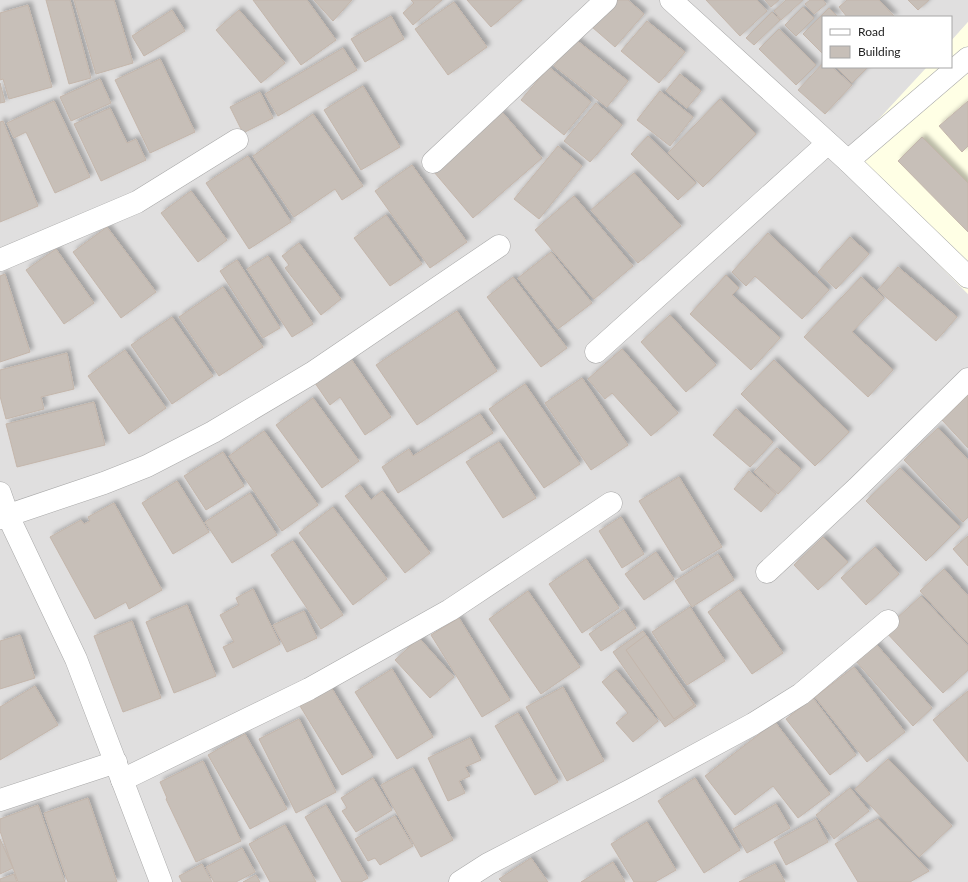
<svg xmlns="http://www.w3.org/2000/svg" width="968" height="882" viewBox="0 0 968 882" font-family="Lato,sans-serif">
  <defs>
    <filter id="shadow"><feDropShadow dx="3.5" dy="-3.5" stdDeviation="2" flood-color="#0004"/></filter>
  </defs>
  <rect width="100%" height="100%" fill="#f2efe9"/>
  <polygon fill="#e0dfdf" points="0,0 968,0 968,22 951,41 951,17 823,17 823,67 927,67 838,164 968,294 968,882 0,882"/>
  <polygon fill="#ffffe5" points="968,22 968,294 838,163 927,67 951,67 951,41"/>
  <g fill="#c7bfb8" stroke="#c4b6ab" filter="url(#shadow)">
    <polygon points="46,0 70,0 91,78 69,84"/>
    <polygon points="74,0 114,0 133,63 96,74"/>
    <polygon points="253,0 307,0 336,40 301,65"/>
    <polygon points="314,0 352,0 333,21"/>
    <polygon points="411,0 442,0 413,25 403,13 414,3"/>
    <polygon points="467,0 522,0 491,27"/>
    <polygon points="615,0 628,0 644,14 615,47 592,27"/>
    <polygon points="706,0 757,0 767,11 740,36"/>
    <polygon points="765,0 779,0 771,7"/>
    <polygon points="786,0 803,0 781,20 774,11"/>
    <polygon points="810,0 823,0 826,4 814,14 805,4"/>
    <polygon points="847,0 879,0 895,17 847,17 839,7"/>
    <polygon points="908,0 929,0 918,10"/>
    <polygon points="454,2 487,47 448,75 415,29"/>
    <polygon points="28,5 52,87 9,99 3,79 0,80 0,13"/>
    <polygon points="803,7 814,18 796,36 785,25"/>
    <polygon points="829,8 838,17 823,17 823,54 803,34"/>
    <polygon points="172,10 185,31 144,56 132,36"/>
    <polygon points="239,10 285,63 261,83 216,30"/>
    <polygon points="772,12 780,20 754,45 746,38"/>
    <polygon points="391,16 404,39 365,62 351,39"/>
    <polygon points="647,21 685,52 659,83 621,51"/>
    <polygon points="779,29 816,65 796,85 759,49"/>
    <polygon points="575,39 628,81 607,107 554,66"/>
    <polygon points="343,48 357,70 278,116 265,94"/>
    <polygon points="160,59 195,132 150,153 115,80"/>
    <polygon points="823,63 823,67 832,67 852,85 825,114 798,90"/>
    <polygon points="549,67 591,102 564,135 521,100"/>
    <polygon points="836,67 868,67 852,83"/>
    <polygon points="680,74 701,91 687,108 666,91"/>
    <polygon points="100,79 111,103 71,121 60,97"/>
    <polygon points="0,83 5,102 0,103"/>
    <polygon points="363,86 400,147 361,170 324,110"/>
    <polygon points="660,91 693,117 670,146 637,120"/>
    <polygon points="260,92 273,118 243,133 230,107"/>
    <polygon points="720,99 756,134 703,187 668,153"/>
    <polygon points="54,101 90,177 55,193 26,132 14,138 7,123"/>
    <polygon points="968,101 968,146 962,152 939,126"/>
    <polygon points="596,103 622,125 590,162 564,141"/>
    <polygon points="110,108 127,143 136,139 146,160 101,181 74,124"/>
    <polygon points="502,112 542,158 473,218 434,172"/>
    <polygon points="313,114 363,186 342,200 335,189 294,217 253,156"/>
    <polygon points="3,121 38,206 0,222 0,122"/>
    <polygon points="648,136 696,183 678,200 631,154"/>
    <polygon points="922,137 968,183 968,232 898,161"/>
    <polygon points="558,146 582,166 539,219 514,199"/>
    <polygon points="248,156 291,222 249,249 206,183"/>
    <polygon points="412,165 467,242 430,268 375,191"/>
    <polygon points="634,173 681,226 638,263 591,210"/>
    <polygon points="191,191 227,240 198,262 161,213"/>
    <polygon points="574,196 633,266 594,299 535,230"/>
    <polygon points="386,215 422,264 390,286 354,238"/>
    <polygon points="107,227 156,292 121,318 73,252"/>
    <polygon points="768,233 829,290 802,319 755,276 746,286 732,272"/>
    <polygon points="850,237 869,254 836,289 818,272"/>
    <polygon points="299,243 341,299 321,315 285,268 289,265 282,256"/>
    <polygon points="56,249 94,303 64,324 26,270"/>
    <polygon points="551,252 592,303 558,329 518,278"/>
    <polygon points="268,256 313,324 292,337 247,269"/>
    <polygon points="237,260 280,328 263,338 220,271"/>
    <polygon points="898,267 957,317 936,341 878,290"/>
    <polygon points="5,274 30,352 0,362 0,276"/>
    <polygon points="726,275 739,288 732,295 780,338 751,370 690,314"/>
    <polygon points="513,277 567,348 541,367 487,297"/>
    <polygon points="861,277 884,298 852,332 893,370 868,397 804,337"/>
    <polygon points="223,287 263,347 219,376 179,317"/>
    <polygon points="457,311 497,371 417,425 376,365"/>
    <polygon points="670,315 716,365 686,392 641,342"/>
    <polygon points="172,317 213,376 172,404 131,345"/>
    <polygon points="622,349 678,413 651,436 612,393 605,399 588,379"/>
    <polygon points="125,350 166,408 129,434 88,376"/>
    <polygon points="67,353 74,389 41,397 44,409 6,419 0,396 0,370"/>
    <polygon points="351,359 391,417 365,435 340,397 330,405 315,383"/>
    <polygon points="774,360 849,432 815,466 741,394"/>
    <polygon points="582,378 628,445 591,470 545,403"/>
    <polygon points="525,384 580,464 544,488 489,409"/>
    <polygon points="968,395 968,448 942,420"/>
    <polygon points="313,398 359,461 322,488 276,425"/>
    <polygon points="94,402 105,445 17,467 6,424"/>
    <polygon points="736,409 773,442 750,467 713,435"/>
    <polygon points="480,414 493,433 398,493 382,467 409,449 413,456"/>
    <polygon points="938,428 968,460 968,517 963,522 904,460"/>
    <polygon points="264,431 318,505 282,531 229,456"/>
    <polygon points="499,442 536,498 503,518 466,462"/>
    <polygon points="777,448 801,469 778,494 754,472"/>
    <polygon points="223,452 244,486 206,510 184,476"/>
    <polygon points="900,468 960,527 926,561 866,501"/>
    <polygon points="749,471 776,494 761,512 734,489"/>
    <polygon points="679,477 722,547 682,571 639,501"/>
    <polygon points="177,481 209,532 173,554 142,503"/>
    <polygon points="360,485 371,500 382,491 430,553 405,573 345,496"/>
    <polygon points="250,493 277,535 232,563 205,522"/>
    <polygon points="114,503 162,590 129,609 126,602 95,619 50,537 81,520 84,524 90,521 88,517"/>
    <polygon points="333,507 387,579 353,605 299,533"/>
    <polygon points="621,517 644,554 622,568 599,531"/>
    <polygon points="968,536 968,566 953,549"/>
    <polygon points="823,537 848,562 818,590 794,565"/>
    <polygon points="293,541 343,615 321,629 271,555"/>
    <polygon points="875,547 899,574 866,605 841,578"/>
    <polygon points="656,552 674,579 644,600 625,574"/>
    <polygon points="718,554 734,580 692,607 675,581"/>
    <polygon points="586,559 619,608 582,633 549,584"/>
    <polygon points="944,569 968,596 968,643 920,591"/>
    <polygon points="253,589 280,644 233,668 223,647 234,642 220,615 239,605 236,598"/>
    <polygon points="739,590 783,653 752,674 708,612"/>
    <polygon points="528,591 580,667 541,694 489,619"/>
    <polygon points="921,596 968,646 968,670 943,693 884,630"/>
    <polygon points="187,605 216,676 174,693 146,622"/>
    <polygon points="690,607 725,661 687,685 652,632"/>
    <polygon points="624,610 636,628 601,651 589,634"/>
    <polygon points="304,611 317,638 287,652 273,625"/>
    <polygon points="459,618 510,700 482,717 431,635"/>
    <polygon points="132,621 161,698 123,712 94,636"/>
    <polygon points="643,631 696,706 665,727 613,652"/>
    <polygon points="20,635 35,678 0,689 0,641"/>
    <polygon points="646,635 694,705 674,719 626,650"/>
    <polygon points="419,638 454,677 430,698 395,660"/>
    <polygon points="875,643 932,708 913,726 855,660"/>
    <polygon points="854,667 905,732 867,762 815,697"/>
    <polygon points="392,669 433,737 397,759 355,692"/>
    <polygon points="616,670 658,721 633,742 616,723 628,713 602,682"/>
    <polygon points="35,686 58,725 0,760 0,707"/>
    <polygon points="331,687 373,757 342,775 300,706"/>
    <polygon points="563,687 604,761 567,781 526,707"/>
    <polygon points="968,691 968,762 933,720"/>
    <polygon points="813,698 856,755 830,775 786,719"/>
    <polygon points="518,713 558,782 535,795 495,726"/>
    <polygon points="299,719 336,792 296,813 259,739"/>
    <polygon points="775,722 830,794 798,818 773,786 735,815 705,776"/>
    <polygon points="245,734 287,809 250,829 208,755"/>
    <polygon points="470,738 481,760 465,767 470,776 459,781 465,793 448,801 428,758"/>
    <polygon points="888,759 952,826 919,857 855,789"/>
    <polygon points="203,761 241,841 196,862 166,799 167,798 160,782"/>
    <polygon points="413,768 453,840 421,857 381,785"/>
    <polygon points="373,778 392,810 356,832 342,811 347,808 341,798"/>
    <polygon points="695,778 740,850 704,873 658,801"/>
    <polygon points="850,788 869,811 834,839 816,815"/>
    <polygon points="88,798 117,882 68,882 64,871 44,813"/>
    <polygon points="776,804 790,828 747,853 733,829"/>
    <polygon points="38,805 65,882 18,882 0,831 0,819"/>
    <polygon points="326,805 368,878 361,882 342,882 305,817"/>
    <polygon points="395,816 413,846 380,865 375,858 368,861 355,839"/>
    <polygon points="816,819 828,842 786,865 774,842"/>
    <polygon points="878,819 929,871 910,882 858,882 835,844"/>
    <polygon points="647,822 676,870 655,882 634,882 611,844"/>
    <polygon points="285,825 316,882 270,882 249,844"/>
    <polygon points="0,839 13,868 0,874"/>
    <polygon points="242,848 255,872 236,882 214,882 206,867"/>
    <polygon points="531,858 548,882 502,882 499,879"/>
    <polygon points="613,862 625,882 581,882"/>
    <polygon points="202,864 212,882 182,882 179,876"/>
    <polygon points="775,864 785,882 739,882"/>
    <polygon points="14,874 17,882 0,882 0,879"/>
    <polygon points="256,875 260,882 243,882"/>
  </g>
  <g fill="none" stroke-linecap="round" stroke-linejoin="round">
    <defs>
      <g id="minor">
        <polyline points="671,0 848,161 968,277"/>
        <polyline points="848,161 968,58"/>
        <polyline points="433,162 606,0"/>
        <polyline points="0,260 137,202 237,140"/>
        <polyline points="596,352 828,143"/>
        <polyline points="0,493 8,516 76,659 161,882"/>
        <polyline points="0,518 104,483 147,466 213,432 312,373 499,246"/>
        <polyline points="767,572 857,488 968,379"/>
        <polyline points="122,780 309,689 450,610 611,503"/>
        <polyline points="0,800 116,762"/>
        <polyline points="460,882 488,864 631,790 753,724 801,694 888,621"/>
      </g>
    </defs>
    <use href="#minor" stroke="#a9a9a9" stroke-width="23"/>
    <use href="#minor" stroke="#fff" stroke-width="22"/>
  </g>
  <rect x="822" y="16" width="130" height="52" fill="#ffffff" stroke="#a7a7a7"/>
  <rect x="830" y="29" width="20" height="6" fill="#ffffff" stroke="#a7a7a7"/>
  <text x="858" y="36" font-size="12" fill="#222222">Road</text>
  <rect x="830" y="46" width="20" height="12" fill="#c7bfb8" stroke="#a7a7a7"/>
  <text x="858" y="56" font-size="12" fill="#222222">Building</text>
</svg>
